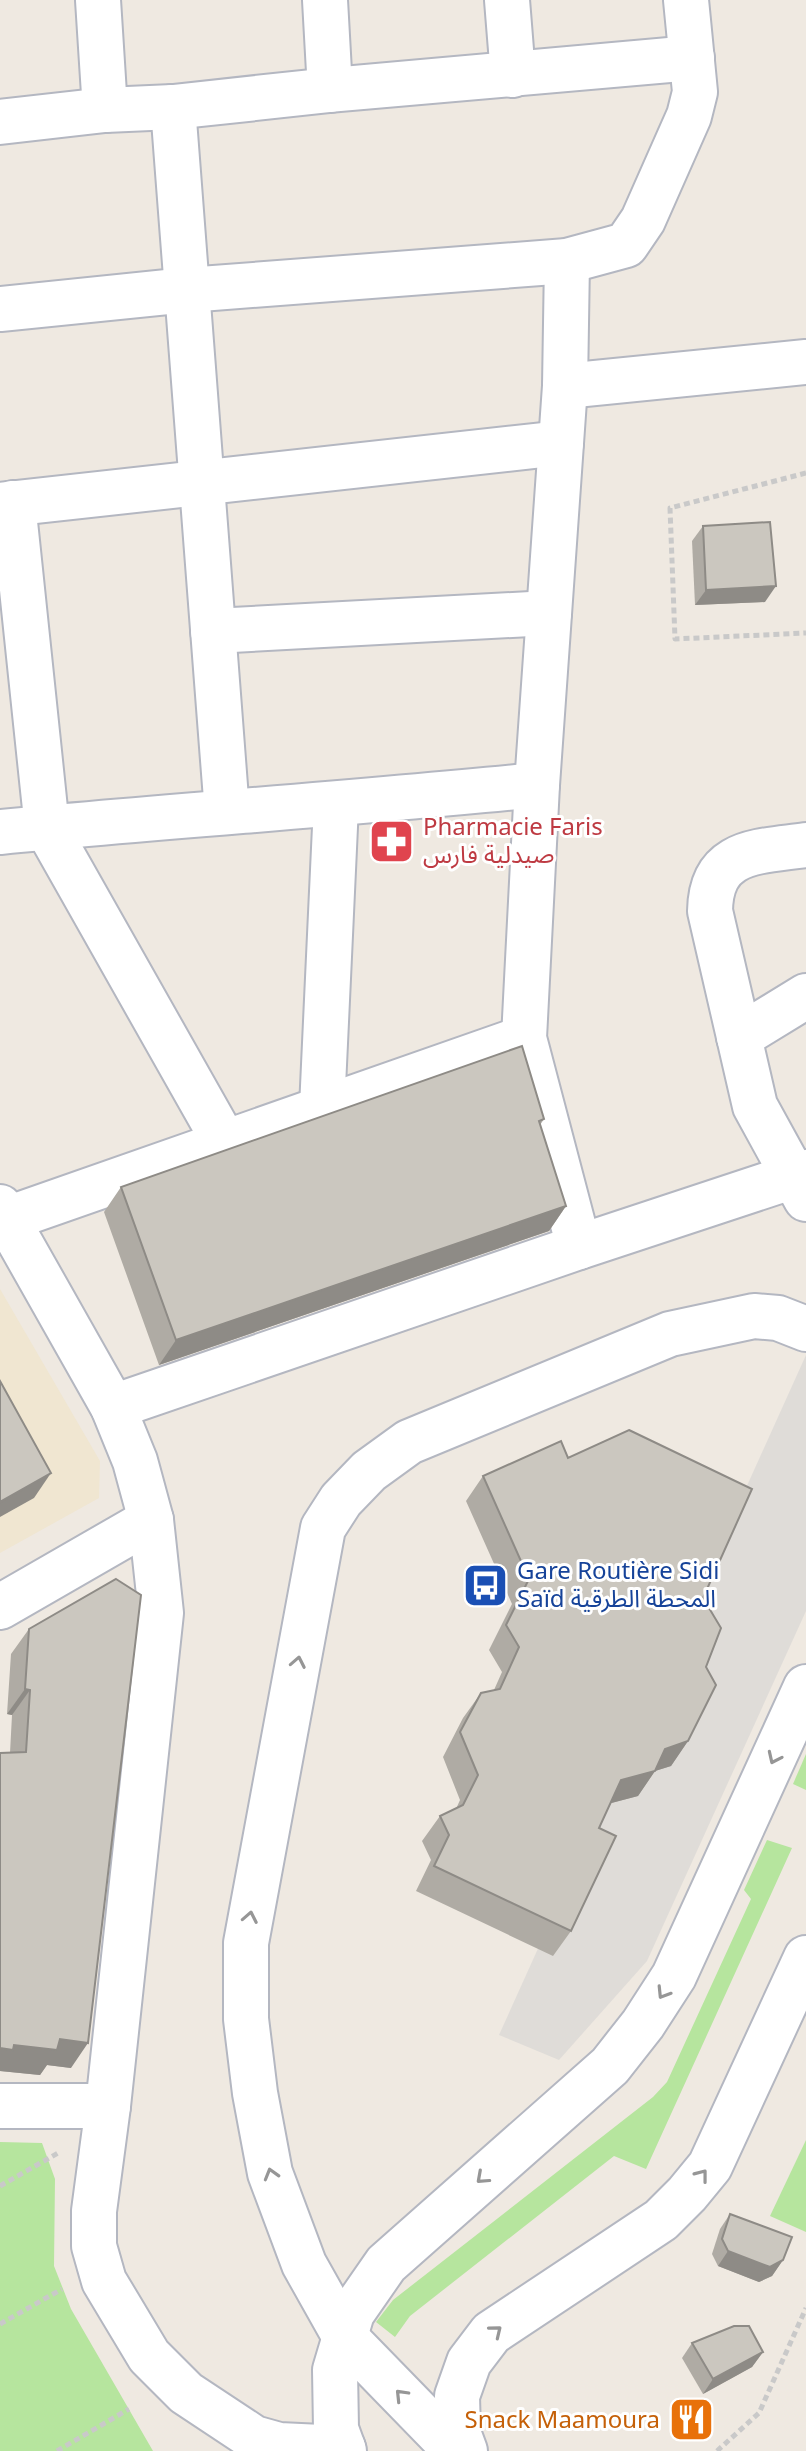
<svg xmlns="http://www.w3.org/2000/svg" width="806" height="2451" viewBox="0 0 806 2451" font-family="'Noto Sans','Noto Sans Arabic',sans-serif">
  <rect width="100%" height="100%" fill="#efe9e1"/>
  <polygon fill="#f0e6d1" points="0,1289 100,1461 99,1498 0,1553"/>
  <g fill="#b6e59e">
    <polygon points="806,1754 806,1790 793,1784"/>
    <polygon points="767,1840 792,1848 646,2169 614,2156 410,2316 395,2337 376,2322 393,2300 653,2097 667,2082 751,1899 744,1890"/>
    <polygon points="806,2140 806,2232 770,2216"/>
    <polygon points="0,2142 42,2143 55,2179 54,2266 71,2309 153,2451 0,2451"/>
  </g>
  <polygon fill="#dfdcd8" points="806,1355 806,1611 647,1961 559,2060 499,2035"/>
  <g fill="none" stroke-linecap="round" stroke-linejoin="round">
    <defs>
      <g id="minor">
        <polyline points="98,0 105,110"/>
        <polyline points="325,0 330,90"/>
        <polyline points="507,0 513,75"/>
        <polyline points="173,107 227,812"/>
        <polyline points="0,122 105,110 173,107 330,90 692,58"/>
        <polyline points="567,261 565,386 537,785 524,1038 579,1247"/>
        <polyline points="0,309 187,290 567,261 626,245 643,220 689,116 695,92 686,0"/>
        <polyline points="565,386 806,362"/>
        <polyline points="13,503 47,828 225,1143"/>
        <polyline points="0,505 561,443"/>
        <polyline points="213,631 549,613"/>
        <path d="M 0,832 C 179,815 358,803 537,785"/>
        <path d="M 806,845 C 757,852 711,849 710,911 L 755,1106 L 806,1199"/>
        <polyline points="739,1037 806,996"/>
        <polyline points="322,1108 336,805"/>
        <polyline points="0,1207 113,1407 135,1461 151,1520 161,1613 108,2106 94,2211 94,2246 104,2281 149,2356 186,2393 254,2438 279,2445 343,2448"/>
        <polyline points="7,1219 524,1038"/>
        <polyline points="113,1407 579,1247 806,1172"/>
        <polyline points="0,1607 151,1520"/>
        <polyline points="0,2106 108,2106"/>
        <polyline points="344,2451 336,2429 335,2370 352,2313 386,2264 610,2066 643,2024 674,1976 806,1687"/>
        <polyline points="456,2451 345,2337 304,2264 270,2173 255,2093 246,2019 246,1943 323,1528 341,1500 369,1471 409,1442 670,1334 754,1316 778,1318 806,1329"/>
        <polyline points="465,2451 458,2432 457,2396 469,2362 491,2333 661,2220 687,2194 710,2166 806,1958"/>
      </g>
    </defs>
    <use href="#minor" stroke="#b4b7c1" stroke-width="48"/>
    <g stroke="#c9c9c9" stroke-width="5" stroke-dasharray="6 4" stroke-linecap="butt">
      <polyline points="806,473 670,508 675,639 806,633"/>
      <polyline points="0,2186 58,2153"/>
      <polyline points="0,2324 62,2289"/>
      <polyline points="57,2451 129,2409"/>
      <polyline points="717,2451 759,2413 806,2308"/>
    </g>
    <use href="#minor" stroke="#fff" stroke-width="44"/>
  </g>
  <g fill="#afaba4">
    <polygon points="703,526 765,602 695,605 692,541"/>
    <polygon points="544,1119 540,1125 566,1206 549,1231 159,1365 104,1212 121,1187"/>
    <polygon points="568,1458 703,1598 706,1667 688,1741 671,1766 655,1771 638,1796 611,1803 599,1828 571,1931 553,1956 416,1891 431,1860 422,1841 440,1816 456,1809 460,1800 443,1757 463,1718 481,1693 494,1690 502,1672 489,1650 512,1604 466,1501 483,1476"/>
    <polygon points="29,1629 71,2068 47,2065 40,2075 0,2071 0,1753 10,1753 12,1715 7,1714 11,1654"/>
    <polygon points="730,2214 783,2260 772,2276 759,2282 718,2266 712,2254 720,2229"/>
    <polygon points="692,2343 763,2352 752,2367 703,2394 682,2358"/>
  </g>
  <g fill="#8e8b86">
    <polygon points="776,586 765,602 695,605 706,590"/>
    <polygon points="566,1206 549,1231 159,1365 176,1340"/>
    <polygon points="51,1473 34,1498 0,1517 0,1502"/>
    <polygon points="25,1689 30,1690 12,1715 7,1714"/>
    <polygon points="688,1741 671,1766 655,1771 638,1796 604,1805 621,1780 665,1749"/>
    <polygon points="60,2039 88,2043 71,2068 47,2065 40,2075 0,2071 0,2048 14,2045"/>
    <polygon points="728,2251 783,2260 772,2276 759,2282 718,2266"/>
    <polygon points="763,2352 752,2367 703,2394 713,2379"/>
  </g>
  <g fill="#cbc7bf" stroke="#8e8b86" stroke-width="2">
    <polygon points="770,522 776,586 706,590 703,526"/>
    <polygon points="522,1046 544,1119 539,1121 566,1206 176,1340 121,1187"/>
    <polygon points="0,1381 51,1473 0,1502"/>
    <polygon points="629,1430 752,1489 703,1598 721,1628 706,1667 716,1685 688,1741 665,1749 655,1771 621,1780 599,1828 616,1836 571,1931 434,1866 449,1835 440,1816 463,1805 478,1775 460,1732 481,1693 500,1689 519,1647 506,1625 529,1579 483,1476 561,1441 568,1458"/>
    <polygon points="116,1579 141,1595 88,2043 60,2039 57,2050 14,2045 13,2050 0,2048 0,1753 26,1752 30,1690 25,1689 29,1629"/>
    <polygon points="730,2214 792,2237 783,2260 770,2267 728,2251 722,2239"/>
    <polygon points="734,2326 749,2326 763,2352 713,2379 692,2343"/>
  </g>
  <defs><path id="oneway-chevron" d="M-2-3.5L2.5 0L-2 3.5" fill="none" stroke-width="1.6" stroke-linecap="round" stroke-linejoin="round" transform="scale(2)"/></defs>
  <g stroke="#969696">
    <use href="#oneway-chevron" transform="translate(298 1662) rotate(-79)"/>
    <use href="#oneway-chevron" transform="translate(774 1758) rotate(115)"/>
    <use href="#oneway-chevron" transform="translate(250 1917) rotate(-79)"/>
    <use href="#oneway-chevron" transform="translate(663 1993) rotate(122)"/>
    <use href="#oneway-chevron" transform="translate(271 2174) rotate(-106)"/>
    <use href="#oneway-chevron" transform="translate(702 2175) rotate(-52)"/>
    <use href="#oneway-chevron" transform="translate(482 2178) rotate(138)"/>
    <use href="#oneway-chevron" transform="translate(496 2331) rotate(-39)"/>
    <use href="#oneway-chevron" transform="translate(401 2395) rotate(-134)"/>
  </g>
  <defs>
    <symbol id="pharmacy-square" viewBox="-11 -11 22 22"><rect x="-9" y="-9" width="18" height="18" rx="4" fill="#e0444e" stroke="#fff"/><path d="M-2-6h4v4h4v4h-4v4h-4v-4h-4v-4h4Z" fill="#fff"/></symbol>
    <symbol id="bus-square" viewBox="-11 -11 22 22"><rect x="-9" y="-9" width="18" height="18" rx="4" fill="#1a4fb4" stroke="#fff"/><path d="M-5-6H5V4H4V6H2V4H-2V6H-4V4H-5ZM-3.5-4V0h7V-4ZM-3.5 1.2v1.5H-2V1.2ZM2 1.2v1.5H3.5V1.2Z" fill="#fff"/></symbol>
    <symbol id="restaurant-square" viewBox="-11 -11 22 22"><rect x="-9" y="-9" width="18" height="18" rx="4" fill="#e8710a" stroke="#fff"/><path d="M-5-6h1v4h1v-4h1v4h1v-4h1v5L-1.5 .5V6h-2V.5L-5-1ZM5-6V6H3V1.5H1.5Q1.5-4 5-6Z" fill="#fff"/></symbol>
  </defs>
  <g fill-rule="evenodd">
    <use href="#pharmacy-square" x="366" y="816" width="51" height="51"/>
    <use href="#bus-square" x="460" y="1560" width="51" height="51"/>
    <use href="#restaurant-square" x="666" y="2394" width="51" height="51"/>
  </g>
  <g text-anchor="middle" stroke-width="6" stroke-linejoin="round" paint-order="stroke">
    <g font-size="24" fill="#be3a42" stroke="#fff" text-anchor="start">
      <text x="423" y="835">Pharmacie Faris<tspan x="423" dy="28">صيدلية فارس</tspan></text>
    </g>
    <g font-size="24" fill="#164399" stroke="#fff" text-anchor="start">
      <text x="517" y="1579">Gare Routière Sidi<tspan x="517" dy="28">Saïd المحطة الطرقية</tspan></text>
    </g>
    <g font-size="24" fill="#c56008" stroke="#fff" text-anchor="end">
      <text x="660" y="2428">Snack Maamoura</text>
    </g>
  </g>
</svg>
